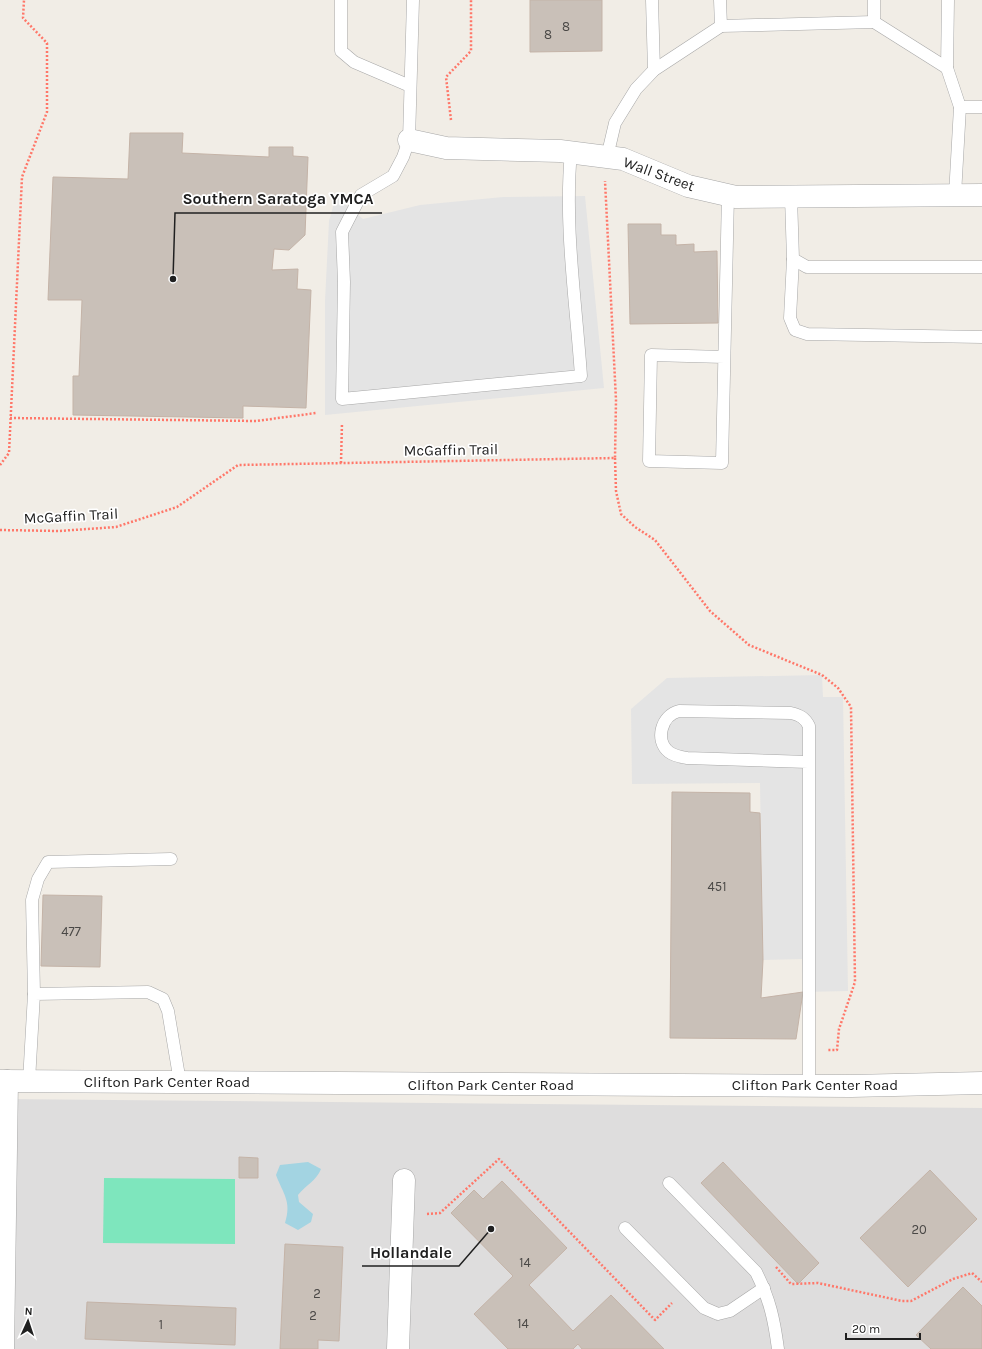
<svg xmlns="http://www.w3.org/2000/svg" width="982" height="1349" viewBox="0 0 982 1349" font-family="Karla,sans-serif">
  <rect width="100%" height="100%" fill="#f1ede6"/>
  <polygon fill="#dedddd" points="0,1099 982,1108 982,1349 0,1349"/>
  <polygon fill="#7ee6bd" points="104,1178 235,1179 235,1244 103,1243"/>
  <g fill="#e4e4e4">
    <polygon points="336,196 363,219 420,205 503,197 585,196 604,388 325,415 325,301 329,221"/>
    <polygon points="822,675 823,697 843,697 848,991 803,992 802,959 763,960 760,783 632,784 631,709 667,678"/>
  </g>
  <path fill="#a3d4e2" d="M 308,1162 L 321,1169 C 317,1180 306,1185 298,1195 L 299,1202 L 313,1214 L 311,1222 L 298,1230 L 285,1223 C 292,1201 283,1194 276,1175 L 280,1165 Z"/>
  <g fill="#c9c0b8" stroke="#c4b3a7">
    <polygon points="530,0 602,0 602,51 530,52"/>
    <polygon points="130,133 183,133 182,153 269,157 269,147 293,147 293,156 308,157 305,235 289,250 274,249 272,270 298,269 297,289 311,290 306,408 243,406 243,418 73,415 73,376 79,376 82,300 48,300 53,177 128,179"/>
    <polygon points="628,224 661,224 661,235 676,235 676,245 694,244 694,252 717,251 718,323 630,324"/>
    <polygon points="672,792 750,793 750,812 760,813 763,960 761,998 803,992 796,1039 670,1038"/>
    <polygon points="43,895 102,896 100,967 41,966"/>
    <polygon points="239,1157 258,1158 258,1178 239,1178"/>
    <polygon points="723,1162 819,1263 798,1284 701,1183"/>
    <polygon points="930,1170 977,1219 908,1287 860,1238"/>
    <polygon points="502,1181 567,1248 529,1285 573,1331 611,1295 664,1349 582,1349 578,1344 573,1349 508,1349 474,1314 513,1276 451,1213 474,1190 483,1199"/>
    <polygon points="285,1244 343,1247 339,1341 318,1340 318,1349 280,1349"/>
    <polygon points="963,1287 982,1306 982,1349 931,1349 916,1335"/>
    <polygon points="87,1302 236,1308 235,1345 85,1339"/>
  </g>
  <g fill="none" stroke-linecap="round" stroke-linejoin="round">
    <defs>
      <g id="service">
        <polyline points="341,0 341,51 354,62 410,86"/>
        <path d="M 413,0 L 409,140 L 403,157 L 393,176 L 361,195 L 342,232 L 344,282 L 342,399 L 581,376 C 576,302 564,226 571,152"/>
        <polyline points="652,0 654,70"/>
        <polyline points="874,0 874,22 947,68"/>
        <polyline points="948,0 947,68 960,107"/>
        <polyline points="721,26 874,22"/>
        <polyline points="607,157 615,123 636,89 654,70 721,26 720,0"/>
        <polyline points="955,195 960,107 982,107"/>
        <polyline points="791,197 793,259 807,267 982,267"/>
        <polyline points="793,259 790,318 795,330 807,334 982,337"/>
        <polyline points="724,357 651,355 649,461 722,463 728,195"/>
        <path d="M 808,762 L 687,758 C 681,757 674,756 669,752 C 654,740 662,715 679,711 L 791,713 C 800,715 805,718 809,726 L 809,1086"/>
        <polyline points="34,994 32,900 38,879 48,862 171,859"/>
        <polyline points="29,1081 34,994 148,992 163,999 168,1011 180,1082"/>
        <path d="M 669,1183 L 756,1272 C 770,1300 774,1319 778,1349"/>
        <polyline points="625,1228 704,1308 718,1314 730,1311 764,1288"/>
      </g>
      <g id="minor">
        <polyline points="409,140 446,148 560,151 623,159 688,186 736,197 982,195"/>
        <polyline points="3,1349 7,1081"/>
        <polyline points="398,1349 404,1180"/>
      </g>
      <polyline id="tertiary" points="0,1081 851,1086 982,1083"/>
    </defs>
    <use href="#service" stroke="#a7a7a7" stroke-width="13"/>
    <use href="#minor" stroke="#a7a7a7" stroke-width="23"/>
    <use href="#tertiary" stroke="#a7a7a7" stroke-width="23"/>
    <g stroke="#ff7769" stroke-width="2.5" stroke-dasharray="2 2" stroke-linecap="butt">
      <polyline points="451,120 446,77 471,51 471,0"/>
      <polyline points="10,418 256,421 316,413"/>
      <polyline points="615,458 616,491 621,514 635,527 655,540 710,611 749,645 822,675 838,688 851,707 855,982 839,1029 837,1050 827,1050"/>
      <polyline points="341,463 342,423"/>
      <polyline points="0,465 9,453 22,177 47,112 47,43 23,18 24,0"/>
      <polyline points="0,530 59,531 116,527 177,507 238,465 615,458 616,400 605,181"/>
      <polyline points="427,1214 440,1213 499,1159 655,1320 672,1303"/>
      <polyline points="776,1267 791,1284 818,1283 902,1301 911,1301 953,1279 972,1273 982,1282"/>
    </g>
    <use href="#service" stroke="#fff" stroke-width="12"/>
    <use href="#minor" stroke="#fff" stroke-width="22"/>
    <use href="#tertiary" stroke="#fff" stroke-width="22"/>
  </g>
  <g text-anchor="middle" stroke-width="3.5" stroke-linejoin="round" paint-order="stroke">
    <g font-size="13" fill="#4a4846">
      <text x="566" y="31">8</text>
      <text x="548" y="39">8</text>
      <text x="717" y="891">451</text>
      <text x="71" y="936">477</text>
      <text x="919" y="1234">20</text>
      <text x="525" y="1267">14</text>
      <text x="317" y="1298">2</text>
      <text x="313" y="1320">2</text>
      <text x="523" y="1328">14</text>
      <text x="161" y="1329">1</text>
    </g>
    <g font-size="15" fill="#202020" stroke="#fff">
      <text transform="translate(659 174) rotate(20)" y="5">Wall Street</text>
      <text transform="translate(451 450) rotate(-1)" y="5">McGaffin Trail</text>
      <text transform="translate(71 516) rotate(-3)" y="5">McGaffin Trail</text>
      <text x="167" y="1087">Clifton Park Center Road</text>
      <text x="491" y="1090">Clifton Park Center Road</text>
      <text x="815" y="1090">Clifton Park Center Road</text>
    </g>
  </g>
  <path fill="none" stroke="#202020" stroke-width="1.5" d="M173 279L175 213H382M491 1229L459 1266H362"/>
  <g fill="#202020" stroke="#fff" stroke-width="1.5">
    <circle cx="173" cy="279" r="4"/>
    <circle cx="491" cy="1229" r="4"/>
  </g>
  <g font-size="16" text-anchor="middle" font-weight="bold" fill="#202020" stroke="#fff" stroke-width="3.5" stroke-linejoin="round" paint-order="stroke">
    <text x="278" y="204">Southern Saratoga YMCA</text>
    <text x="411" y="1258">Hollandale</text>
  </g>
  <g transform="translate(28 1321) rotate(3)" stroke="#ffffff" stroke-width="3" paint-order="stroke">
  <path d="M0-3L7 15L0 10L-7 15Z" fill="#202020"/>
  <text y="-6" font-size="11" font-weight="bold" text-anchor="middle" fill="#202020">N</text>
  </g>
  <path d="M846 1333v6h74v-6" fill="none" stroke="#202020" stroke-width="2"/>
  <text x="852" y="1333" font-size="12" fill="#202020" stroke="#ffffff" stroke-width="3" paint-order="stroke">20 m</text>
</svg>
